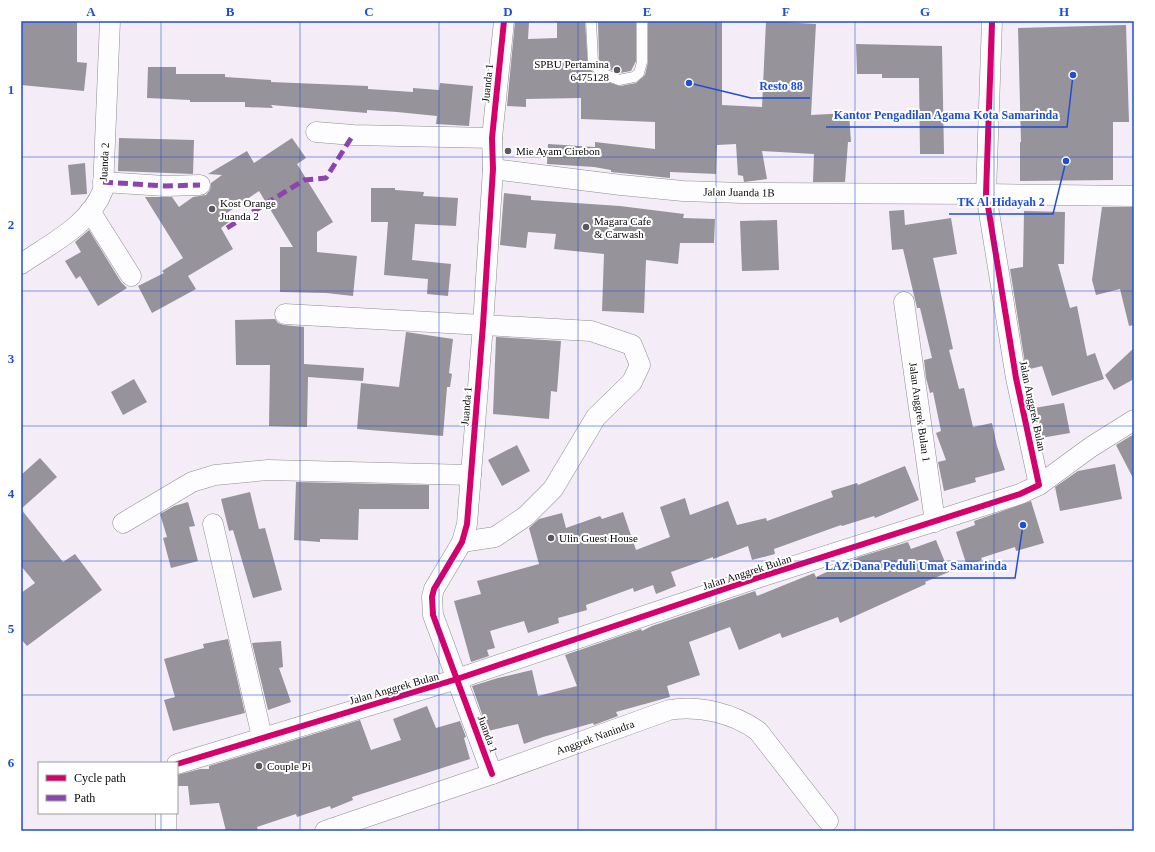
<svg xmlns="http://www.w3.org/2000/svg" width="1155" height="852" viewBox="0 0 1155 852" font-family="Georgia,serif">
  <rect width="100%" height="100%" fill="#f4edf8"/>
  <g fill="#97939a">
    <polygon points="21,21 77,21 77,62 87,63 84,91 21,85"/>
    <polygon points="515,21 529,22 528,39 557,38 557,21 585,21 588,66 598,79 620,86 636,83 645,75 648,62 648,21 722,21 722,105 762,107 766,21 816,24 811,115 849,113 851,142 848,142 845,182 813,182 814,154 762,151 767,179 744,182 743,176 738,175 736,144 717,145 716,174 670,172 670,178 611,172 611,170 594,167 547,164 548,144 595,147 595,142 655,149 655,122 581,119 581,98 526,99 526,107 507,106"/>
    <polygon points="598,21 636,21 636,61 631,71 620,73 605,68 599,60"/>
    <polygon points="1126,25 1129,122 1113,122 1113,180 1020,181 1020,142 1021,142 1018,28"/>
    <polygon points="856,44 942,46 944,154 920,154 919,78 882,78 882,74 857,74"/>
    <polygon points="148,67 176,67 176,74 225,74 225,77 271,80 271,82 368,86 368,89 413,92 413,88 439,90 440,83 473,86 469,126 436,124 437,116 397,112 367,110 367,113 271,105 273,108 245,107 245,102 190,102 190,100 147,98"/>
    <polygon points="119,138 194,140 193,174 118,171"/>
    <polygon points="292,138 306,158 297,164 333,222 317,232 317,252 357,256 353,296 326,293 280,292 280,247 293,247 259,191 224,215 229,222 221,228 233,249 188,276 196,289 152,313 138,286 164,273 162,271 183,258 145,197 172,197 179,207 193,197 206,195 210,190 211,183 222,175 208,174 247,151 254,163"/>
    <polygon points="85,163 87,194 71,195 68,165"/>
    <polygon points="371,188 395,188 395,190 424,192 423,196 458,198 456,226 415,224 412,260 451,264 448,296 427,294 428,279 384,275 388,222 371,222"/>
    <polygon points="504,193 531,196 531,200 620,206 684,214 683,218 715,219 714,243 680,243 678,264 646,260 644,313 602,311 604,254 554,249 556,234 528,232 526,248 500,245"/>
    <polygon points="1102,207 1134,207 1134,325 1129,326 1120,289 1096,295 1092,280"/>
    <polygon points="904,210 905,225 951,218 957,254 933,258 953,349 949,350 959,389 964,388 973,427 992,423 997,446 1005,470 975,478 976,482 944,491 938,462 946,460 936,433 941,431 933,392 930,393 926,378 924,360 932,358 920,308 917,308 903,249 892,250 889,211"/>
    <polygon points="1024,211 1065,212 1064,264 1058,264 1070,308 1077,306 1087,356 1095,353 1104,379 1052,396 1042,366 1026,370 1010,269 1023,267"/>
    <polygon points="777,220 779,270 742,271 740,221"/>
    <polygon points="89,230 121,282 127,288 98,306 80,276 76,279 65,261 81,252 75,242"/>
    <polygon points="275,319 278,323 284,325 304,327 304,364 364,368 363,381 308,377 307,427 269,426 270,365 236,365 235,320"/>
    <polygon points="406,332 453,339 449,373 452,374 450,387 447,387 443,436 357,429 361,383 399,387"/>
    <polygon points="496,337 561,341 557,392 551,391 549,419 493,414"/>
    <polygon points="1134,348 1134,379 1114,390 1105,375"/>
    <polygon points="134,379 147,402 123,415 111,392"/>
    <polygon points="1064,403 1070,433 1041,438 1034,408"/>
    <polygon points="1134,434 1134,480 1116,445"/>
    <polygon points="517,445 530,471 502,486 488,460"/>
    <polygon points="40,458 57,477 21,509 21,475"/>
    <polygon points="1115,464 1122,499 1060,511 1055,487 1078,471"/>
    <polygon points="905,466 919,500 875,518 874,516 842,526 841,525 774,549 775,554 752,560 748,546 713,559 713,557 671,572 676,586 656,594 653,585 634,592 633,588 586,605 587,610 558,618 559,623 528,633 524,621 490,631 495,648 487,650 489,656 471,662 454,601 481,594 477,581 539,564 529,528 539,519 562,513 566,528 600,516 602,519 623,512 636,550 670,537 660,507 685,498 690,515 728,501 737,525 766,518 767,521 833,497 831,491 857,483 858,485"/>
    <polygon points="296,482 429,485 429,509 359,509 358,540 320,539 320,542 294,540"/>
    <polygon points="250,492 259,529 265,528 282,590 253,598 233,530 229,531 221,499"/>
    <polygon points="1031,501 1044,543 1016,551 1015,547 981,558 982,560 967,566 956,532 975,525 974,521"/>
    <polygon points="188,502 195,526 189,527 198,561 171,568 163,538 167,537 160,514 174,506"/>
    <polygon points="21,509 63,562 75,554 102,590 27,646 21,639 21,593 35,583 21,566"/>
    <polygon points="936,540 949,572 925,582 926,584 840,623 838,617 782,638 780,633 739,650 730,627 689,642 700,675 667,686 670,697 616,712 618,716 594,725 593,723 543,737 524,744 518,724 488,731 472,686 498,678 532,670 538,696 577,686 565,655 641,629 642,631 652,626 755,591 757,596 814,573 816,577 859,557 908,542 911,549"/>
    <polygon points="228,639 245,713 173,731 164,700 175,697 164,659 204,648 203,644"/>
    <polygon points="281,641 283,667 279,668 291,702 268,710 252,643"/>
    <polygon points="427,706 436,728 460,721 466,737 464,738 470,759 352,797 353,800 331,809 330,806 297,817 296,814 257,827 258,831 226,831 219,803 190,805 188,786 177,786 177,775 200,769 209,769 209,766 360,720 371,750 401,740 393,719"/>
  </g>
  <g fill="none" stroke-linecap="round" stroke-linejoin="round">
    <defs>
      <polyline id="lane" points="591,21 593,62 601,73 619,80 634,77 639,73 642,62 642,21"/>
      <g id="street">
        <polyline points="316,132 353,135 492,138"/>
        <polyline points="493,169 621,185 683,191 742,193 986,194 1134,196"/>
        <polyline points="103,182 165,186 200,185"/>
        <polyline points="90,211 131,276"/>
        <path d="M 21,264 C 50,244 90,225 103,190 L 110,21"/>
        <polyline points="904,302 935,522"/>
        <polyline points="285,314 591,331 632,345 640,365 632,382 596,417 553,489 526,516 495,537 462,542"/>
        <polyline points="1039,485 1091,447 1134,420"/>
        <polyline points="123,523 192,482 215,475 268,470 471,475"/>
        <polyline points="213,524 262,737"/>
        <polyline points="177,764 457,679 760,577 1020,494 1039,485 1016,378 986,194 992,21"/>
        <polyline points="492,774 433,615 432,597 434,589 462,542 467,524 483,325 493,169 492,138 504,21"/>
        <polyline points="166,813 166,831"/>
        <path d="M 325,831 L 492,774 L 669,710 C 699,705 733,713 758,731 L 828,821"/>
      </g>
    </defs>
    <use href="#lane" stroke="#8f8c91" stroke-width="11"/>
    <use href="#street" stroke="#8f8c91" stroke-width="21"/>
    <use href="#lane" stroke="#fdfcfe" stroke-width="10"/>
    <use href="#street" stroke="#fdfcfe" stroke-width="20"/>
    <g stroke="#8e44ad" stroke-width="5" stroke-dasharray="10 5" stroke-linecap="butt">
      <polyline points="103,182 165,186 200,185"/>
      <polyline points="227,228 304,180 326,178 353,135"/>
    </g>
    <defs>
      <g id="cycleway">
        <polyline points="177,764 457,679 760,577 1020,494 1039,485 1016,378 986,194 992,21"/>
        <polyline points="492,774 433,615 432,597 434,589 462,542 467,524 483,325 493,169 492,138 504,21"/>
      </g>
    </defs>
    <use href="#cycleway" stroke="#fff" stroke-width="8"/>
    <use href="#cycleway" stroke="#d6006c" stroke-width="6"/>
  </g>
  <path fill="none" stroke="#1d4ed8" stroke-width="1" stroke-opacity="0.55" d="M 161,21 L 161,763M 300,21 L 300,831M 439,21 L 439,831M 578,21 L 578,831M 716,21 L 716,831M 855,21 L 855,831M 994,21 L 994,831M 21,157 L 1134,157M 21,291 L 1134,291M 21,426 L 1134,426M 21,561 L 1134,561M 21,695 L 1134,695M 161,813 L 161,831"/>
  <g fill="#5b595d" stroke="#fff" stroke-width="1.5">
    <circle cx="617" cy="70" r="4"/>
    <circle cx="508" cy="151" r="4"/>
    <circle cx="212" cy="209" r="4"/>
    <circle cx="586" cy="227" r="4"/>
    <circle cx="551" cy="538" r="4"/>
    <circle cx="259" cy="766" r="4"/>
  </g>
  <g text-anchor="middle" stroke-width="4" stroke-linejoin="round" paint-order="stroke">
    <g font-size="11" fill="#090909" stroke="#fff" text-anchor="start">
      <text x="609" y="68" text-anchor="end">SPBU Pertamina<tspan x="609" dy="13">6475128</tspan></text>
      <text x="516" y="155">Mie Ayam Cirebon</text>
      <text x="220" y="207">Kost Orange<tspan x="220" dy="13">Juanda 2</tspan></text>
      <text x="594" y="225">Magara Cafe<tspan x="594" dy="13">&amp; Carwash</tspan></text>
      <text x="559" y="542">Ulin Guest House</text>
      <text x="267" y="770">Couple Pi</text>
    </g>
    <g font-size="11" fill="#090909" stroke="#fff">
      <text transform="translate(487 83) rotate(-84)" y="4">Juanda 1</text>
      <text transform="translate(104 162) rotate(-87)" y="4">Juanda 2</text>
      <text transform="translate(739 192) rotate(1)" y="4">Jalan Juanda 1B</text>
      <text transform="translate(466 406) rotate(-85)" y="4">Juanda 1</text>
      <text transform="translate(1033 406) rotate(78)" y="4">Jalan Anggrek Bulan</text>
      <text transform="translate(920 412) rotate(82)" y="4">Jalan Anggrek Bulan 1</text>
      <text transform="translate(747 572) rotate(-18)" y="4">Jalan Anggrek Bulan</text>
      <text transform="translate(394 688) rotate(-16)" y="4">Jalan Anggrek Bulan</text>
      <text transform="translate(488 734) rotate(70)" y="4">Juanda 1</text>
      <text transform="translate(595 737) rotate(-20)" y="4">Anggrek Nanindra</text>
    </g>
  </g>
  <path fill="none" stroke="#1d4ed8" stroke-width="1.5" d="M689 83L751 98H810M1073 75L1067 127H826M1066 161L1053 214H949M1023 525L1015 578H817"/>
  <g fill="#1d4ed8" stroke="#fff" stroke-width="1.5">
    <circle cx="689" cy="83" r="4"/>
    <circle cx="1073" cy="75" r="4"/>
    <circle cx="1066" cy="161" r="4"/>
    <circle cx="1023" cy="525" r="4"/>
  </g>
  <g font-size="12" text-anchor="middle" font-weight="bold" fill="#1d4ed8" stroke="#fff" stroke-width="4" stroke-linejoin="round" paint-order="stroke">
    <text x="781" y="90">Resto 88</text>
    <text x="946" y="119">Kantor Pengadilan Agama Kota Samarinda</text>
    <text x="1001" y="206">TK Al Hidayah 2</text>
    <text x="916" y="570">LAZ Dana Peduli Umat Samarinda</text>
  </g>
  <rect width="1155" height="852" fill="none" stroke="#ffffff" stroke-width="44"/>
  <rect x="38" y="762" width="140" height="52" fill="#ffffff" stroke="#9d9d9d"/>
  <rect x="46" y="775" width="20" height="6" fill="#d6006c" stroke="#9d9d9d"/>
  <text x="74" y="782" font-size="12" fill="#090909">Cycle path</text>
  <rect x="46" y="795" width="20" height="6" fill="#8e44ad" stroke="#9d9d9d"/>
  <text x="74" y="802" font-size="12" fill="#090909">Path</text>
  <rect x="22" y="22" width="1111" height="808" fill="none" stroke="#1d4ed8" stroke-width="1.5"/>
  <g font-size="13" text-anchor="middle" font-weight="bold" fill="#1d4ed8">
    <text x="91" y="16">A</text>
    <text x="230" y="16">B</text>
    <text x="369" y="16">C</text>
    <text x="508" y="16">D</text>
    <text x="647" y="16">E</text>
    <text x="786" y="16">F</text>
    <text x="925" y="16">G</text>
    <text x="1064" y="16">H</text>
    <text x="11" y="94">1</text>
    <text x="11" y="229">2</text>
    <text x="11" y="363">3</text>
    <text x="11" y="498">4</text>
    <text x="11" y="633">5</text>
    <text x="11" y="767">6</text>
  </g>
</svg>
